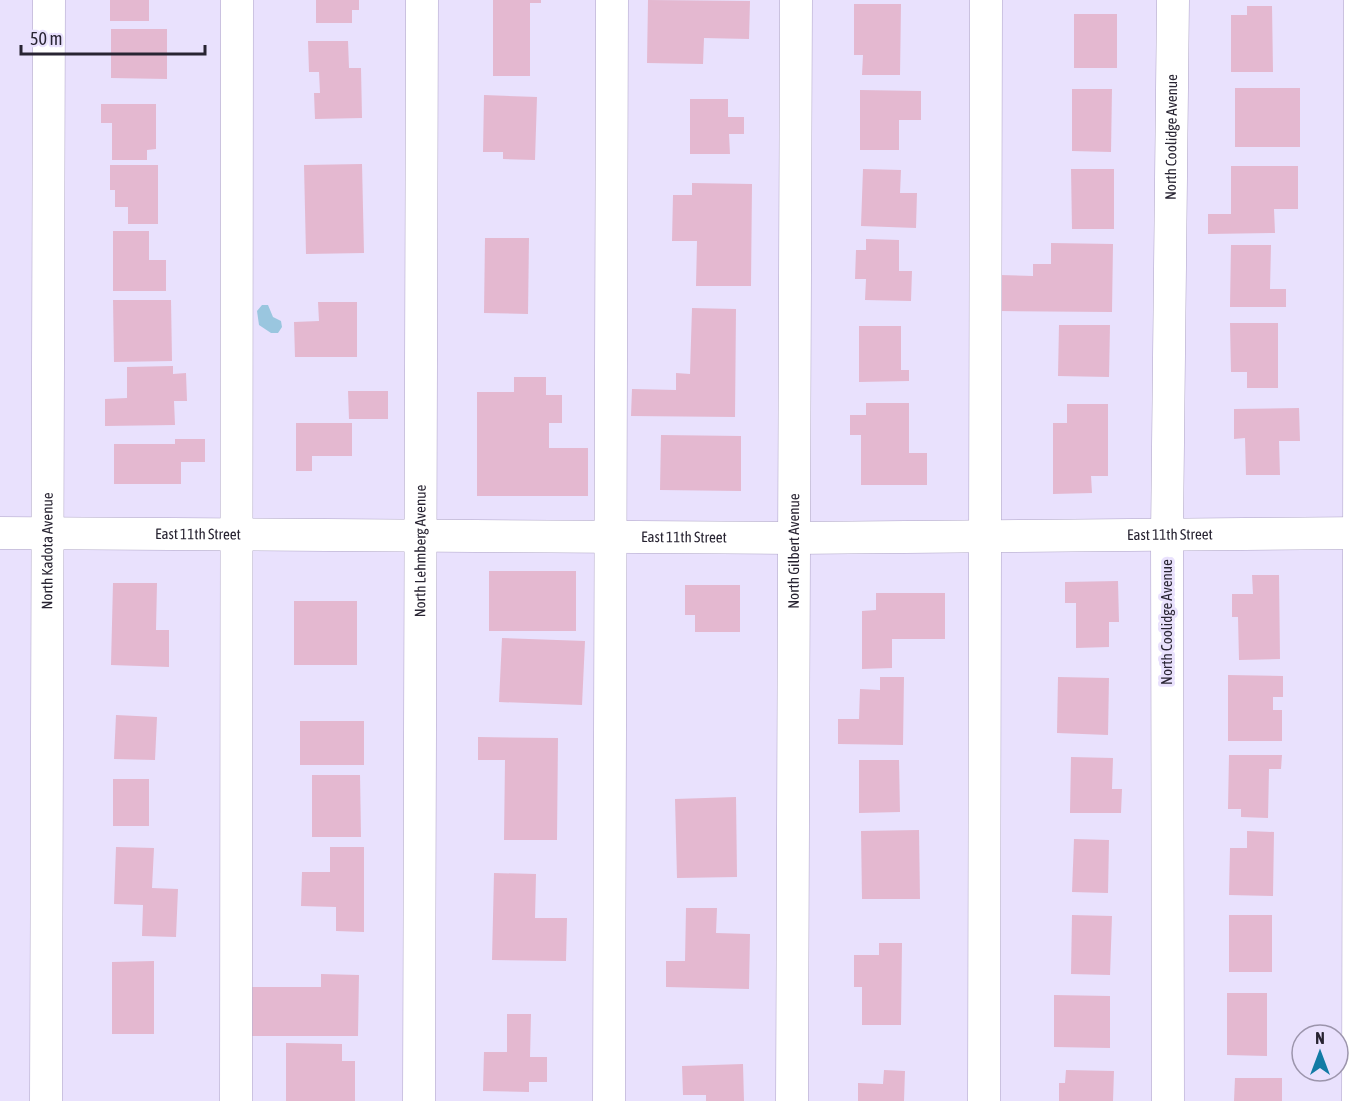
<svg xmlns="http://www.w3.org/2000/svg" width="1368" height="1101" viewBox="0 0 1368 1101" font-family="'Asap Condensed',sans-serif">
  <rect width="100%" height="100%" fill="#e9e1fd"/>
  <polygon fill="#9ac6df" points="262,305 268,305 273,317 281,321 282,327 278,333 271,333 259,325 257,311"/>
  <g fill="#e4b8d0">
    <rect x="110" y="0" width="39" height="21"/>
    <polygon points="316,0 359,0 359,10 352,10 352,23 316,23"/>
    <polygon points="493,0 541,0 541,3 530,3 530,76 493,76"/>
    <polygon points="648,0 750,1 749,39 704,38 703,64 647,63"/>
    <polygon points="854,4 901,4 900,75 862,75 863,55 854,55"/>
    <polygon points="1247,6 1272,6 1273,72 1231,72 1231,15 1247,15"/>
    <rect x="1074" y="14" width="43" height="54"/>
    <polygon points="111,29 167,29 167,79 111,78"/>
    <polygon points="308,41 348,41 349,68 361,68 362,118 315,119 314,93 320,93 319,72 309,72"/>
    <rect x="1235" y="88" width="65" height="59"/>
    <polygon points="1072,89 1112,89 1111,152 1072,151"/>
    <polygon points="860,90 921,91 921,120 899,120 899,150 860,150"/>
    <polygon points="484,95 537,97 535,160 503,159 503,152 483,152"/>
    <polygon points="690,99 728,99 728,117 744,117 744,134 729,134 730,154 690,154"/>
    <polygon points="101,104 156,104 156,149 147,150 147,160 112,160 112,123 101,123"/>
    <polygon points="362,164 364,253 306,254 304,165"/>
    <polygon points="110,165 158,165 158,224 128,224 128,207 115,207 115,190 110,190"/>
    <polygon points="1231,166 1298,166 1298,209 1274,209 1275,233 1208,234 1208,214 1231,214"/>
    <polygon points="863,169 901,170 900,193 917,193 916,228 861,226"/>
    <polygon points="1071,169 1114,169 1114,229 1072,229"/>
    <polygon points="692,183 752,184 751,286 696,286 697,241 672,241 673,195 692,195"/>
    <polygon points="113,231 149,231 149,260 166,260 166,291 113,291"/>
    <polygon points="485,238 529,238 528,314 484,313"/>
    <polygon points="866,239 899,240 899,271 912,271 911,301 865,300 866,279 855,279 856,250 866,250"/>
    <polygon points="1051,243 1113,244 1112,312 1000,311 1000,275 1033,276 1033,264 1051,264"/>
    <polygon points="1231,245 1271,245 1270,289 1286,289 1286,307 1230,307"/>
    <polygon points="113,300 171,300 172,361 114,362"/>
    <polygon points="318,302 357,302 357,357 295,357 294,322 319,321"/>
    <polygon points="692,308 736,309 735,417 631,416 632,389 676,390 676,373 690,374"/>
    <polygon points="1230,323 1278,323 1278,388 1247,388 1247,372 1231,372"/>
    <polygon points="1059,325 1110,325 1109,377 1058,376"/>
    <polygon points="859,326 901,326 901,370 909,370 909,381 859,382"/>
    <polygon points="173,366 173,374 186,373 187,401 174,401 175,425 105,426 105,399 127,398 127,367"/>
    <polygon points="514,377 546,377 546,395 562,395 562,423 549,423 549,448 588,448 588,496 477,496 477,392 514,392"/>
    <polygon points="348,391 388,391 388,419 349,419"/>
    <polygon points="866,403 909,403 909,453 927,453 927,485 861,485 861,435 850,435 850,415 866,415"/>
    <polygon points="1067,404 1108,404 1108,476 1091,476 1092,493 1053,494 1053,423 1067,423"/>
    <polygon points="1299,408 1300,441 1279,441 1280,475 1246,475 1245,438 1234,439 1234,409"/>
    <polygon points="296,423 352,423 352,456 312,456 312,471 296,471"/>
    <polygon points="661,435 741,436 741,491 660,490"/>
    <polygon points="175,439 205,439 205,462 181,462 181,484 114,484 114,444 175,444"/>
    <rect x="489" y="571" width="87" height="60"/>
    <polygon points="1252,575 1279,575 1280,659 1239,660 1238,617 1232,617 1232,594 1253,594"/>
    <polygon points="1118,581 1119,622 1109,622 1109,647 1076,648 1076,603 1065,603 1065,582"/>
    <polygon points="113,583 157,583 156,630 169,630 169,667 111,665"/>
    <polygon points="685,585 740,585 740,632 695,632 695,615 685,615"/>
    <polygon points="876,593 945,593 945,639 892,639 892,668 862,669 862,611 876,610"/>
    <rect x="294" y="601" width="63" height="64"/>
    <polygon points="502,638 585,641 582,705 499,702"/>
    <polygon points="1228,675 1283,676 1283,697 1273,697 1273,710 1282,710 1282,741 1228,741"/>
    <polygon points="880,677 904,677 903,745 838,744 838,719 859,719 860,689 880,690"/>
    <polygon points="1058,677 1109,678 1108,735 1057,733"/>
    <polygon points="116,715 157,717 155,760 114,759"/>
    <rect x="300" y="721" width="64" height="44"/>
    <polygon points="478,737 558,738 557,840 504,840 505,760 478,760"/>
    <polygon points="1229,755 1282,755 1281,769 1269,769 1268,818 1241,817 1241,809 1228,809"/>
    <polygon points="1071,757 1113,758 1112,789 1122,789 1121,813 1070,813"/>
    <polygon points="859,760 899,760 900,812 859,813"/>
    <polygon points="312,775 360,775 361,837 312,837"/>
    <rect x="113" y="779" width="36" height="47"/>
    <polygon points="736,797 737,877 677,878 675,799"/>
    <polygon points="919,830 920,899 862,899 861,831"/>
    <polygon points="1247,831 1274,832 1273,896 1229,895 1230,848 1247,848"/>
    <polygon points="1074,839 1109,840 1108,893 1072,892"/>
    <polygon points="116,847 154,848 152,888 178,889 176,937 142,936 143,905 114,904"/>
    <polygon points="330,847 364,847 364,932 336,931 336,907 301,906 302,872 330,872"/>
    <polygon points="494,873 536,874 535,918 567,918 566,961 492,960"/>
    <polygon points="686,908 717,908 716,933 750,934 749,989 666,987 666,961 685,961"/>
    <polygon points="1072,915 1112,916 1110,975 1071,974"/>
    <rect x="1229" y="915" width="43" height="57"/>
    <polygon points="879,943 902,943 901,1025 862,1025 862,987 854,987 854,955 879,955"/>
    <polygon points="154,961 154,1034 112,1034 112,962"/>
    <polygon points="321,974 359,975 358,1036 252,1036 252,987 321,987"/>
    <polygon points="1227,993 1267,993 1267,1056 1227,1055"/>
    <polygon points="1054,995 1110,996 1110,1048 1054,1047"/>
    <polygon points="507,1014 531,1014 530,1057 547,1057 547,1082 529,1082 529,1092 483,1091 484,1052 507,1052"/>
    <polygon points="286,1043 342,1044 342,1061 355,1061 355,1101 286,1101"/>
    <polygon points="743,1064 744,1101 706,1101 706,1095 683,1095 682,1066"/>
    <polygon points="884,1070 905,1071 904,1101 858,1101 858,1083 883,1084"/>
    <polygon points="1066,1070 1114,1071 1113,1101 1059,1101 1059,1083 1065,1083"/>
    <polygon points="1235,1078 1282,1078 1282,1101 1234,1101"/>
  </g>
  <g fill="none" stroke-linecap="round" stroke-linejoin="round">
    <defs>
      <g id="minor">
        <path id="s1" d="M 0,533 L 794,538 L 1368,533"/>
        <path id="s2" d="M 46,1101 L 49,0"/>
        <polyline points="236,1101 237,0"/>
        <path id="s3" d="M 419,1101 L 422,0"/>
        <polyline points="609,1101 612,0"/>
        <path id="s4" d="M 792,1101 L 796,0"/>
        <polyline points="984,1101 986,0"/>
        <path id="s5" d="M 1168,1101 L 1167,534 L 1173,0"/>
        <polyline points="1358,1101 1360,0"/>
      </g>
    </defs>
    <use href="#minor" stroke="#aea4c6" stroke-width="33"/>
    <use href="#minor" stroke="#fff" stroke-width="32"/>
  </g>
  <g text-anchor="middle" stroke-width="6" stroke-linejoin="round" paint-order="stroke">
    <g font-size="15" fill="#282432" stroke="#e9e1fd">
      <text dy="5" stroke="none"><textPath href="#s5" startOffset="964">North Coolidge Avenue</textPath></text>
      <text dy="5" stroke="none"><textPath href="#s1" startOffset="198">East 11th Street</textPath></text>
      <text dy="5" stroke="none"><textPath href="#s1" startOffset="1170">East 11th Street</textPath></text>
      <text dy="5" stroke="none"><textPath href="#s1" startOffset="684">East 11th Street</textPath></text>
      <text dy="5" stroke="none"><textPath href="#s2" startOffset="550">North Kadota Avenue</textPath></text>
      <text dy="5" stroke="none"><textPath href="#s4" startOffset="550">North Gilbert Avenue</textPath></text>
      <text dy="5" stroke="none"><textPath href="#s3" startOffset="550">North Lehmberg Avenue</textPath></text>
      <text transform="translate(1167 622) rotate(-90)" y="5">North Coolidge Avenue</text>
    </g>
  </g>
  <g transform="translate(1320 1053)"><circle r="28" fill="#e9e1fd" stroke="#9c95ac" stroke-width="1.5"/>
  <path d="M0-4.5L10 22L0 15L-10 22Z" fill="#127ba5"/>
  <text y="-9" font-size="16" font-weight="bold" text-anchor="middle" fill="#282432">N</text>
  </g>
  <path d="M21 45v9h184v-9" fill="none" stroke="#282432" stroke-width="3"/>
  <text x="30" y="45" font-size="18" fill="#282432" stroke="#e9e1fd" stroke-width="4.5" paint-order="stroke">50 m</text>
</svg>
